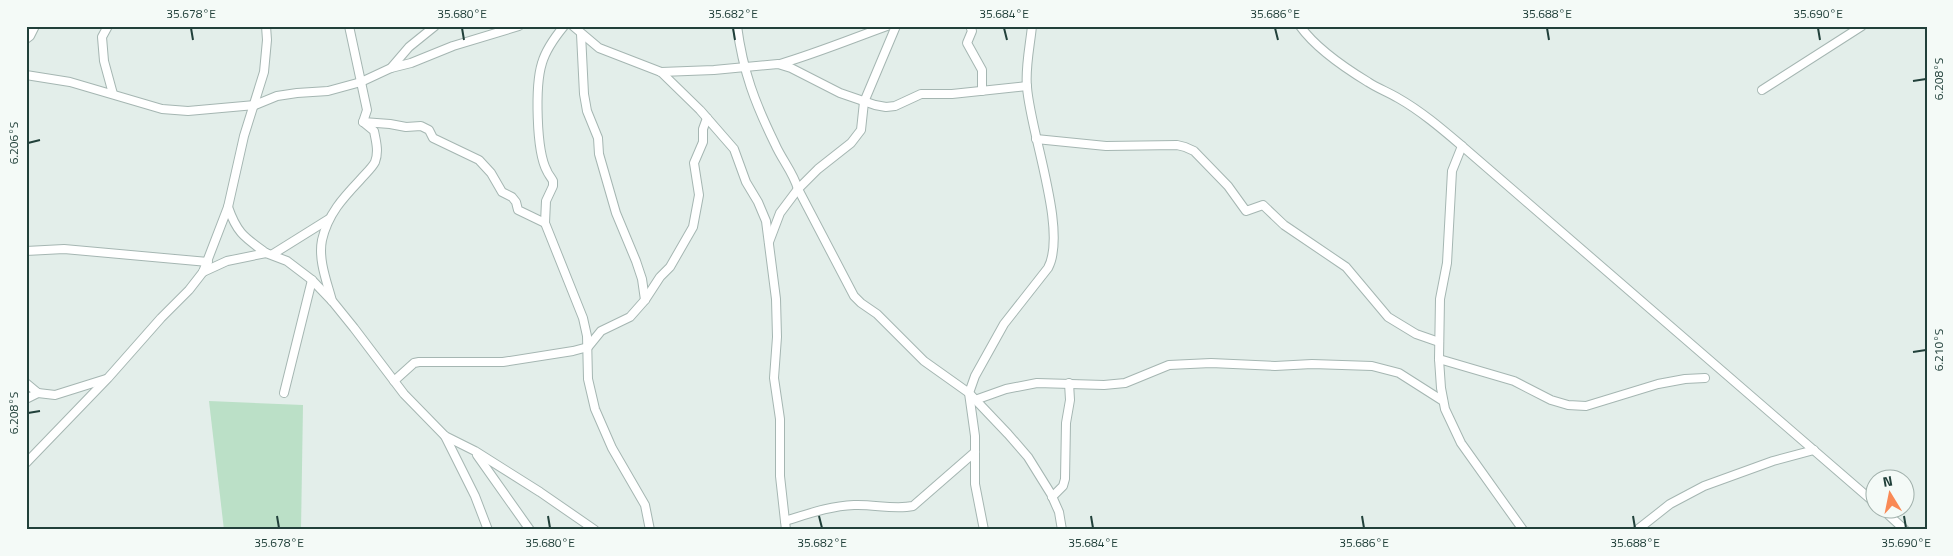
<svg xmlns="http://www.w3.org/2000/svg" width="1953" height="556" viewBox="0 0 1953 556" font-family="'Titillium Web',sans-serif">
  <rect width="100%" height="100%" fill="#e3eeea"/>
  <polygon fill="#bbe0c7" points="209,401 303,405 301,530 224,530"/>
  <g fill="none" stroke-linecap="round" stroke-linejoin="round">
    <defs>
      <g id="minor">
        <polyline points="108,26 102,37 104,61 113,94"/>
        <polyline points="573,26 599,48 661,72 700,110 734,149 746,182 758,202 766,221 776,299 777,337 774,378 780,419 780,476 786,530"/>
        <path d="M 737,26 C 743,72 755,103 775,144 C 782,160 793,172 798,189 L 854,296 L 861,303 L 877,314 L 924,361 L 969,393 L 1008,434 L 1028,457 L 1051,494 L 1059,512 L 1062,530"/>
        <polyline points="970,26 972,31 967,43 982,70 982,91"/>
        <path d="M 1300,26 C 1315,47 1345,68 1368,82 C 1377,88 1388,92 1398,98 C 1421,111 1442,129 1462,146 L 1876,504"/>
        <polyline points="581,34 584,94 587,111 598,138 599,154 616,213 636,261 642,279 645,300"/>
        <polyline points="26,39 30,36 35,26"/>
        <path d="M 780,64 C 817,53 851,39 887,26"/>
        <polyline points="391,68 409,47 435,26"/>
        <polyline points="661,72 714,70 778,64 791,68 840,93 875,105 886,107 895,106 921,94 952,94 1027,86"/>
        <polyline points="26,75 70,82 162,109 188,111 255,105 277,96 297,93 328,91 361,82 391,68 411,63 453,46 519,26"/>
        <polyline points="1762,90 1862,26"/>
        <polyline points="363,122 390,124 406,127 421,126 429,130 433,138 479,160 491,173 502,192 512,197 516,202 518,210 545,223 583,318 587,336 588,379 595,409 612,448 645,505 650,530"/>
        <polyline points="1036,139 1106,146 1177,145 1185,147 1194,151 1228,186 1246,211 1263,205 1284,225 1346,267 1388,317 1416,334 1439,342"/>
        <polyline points="1462,146 1452,171 1447,263 1440,299 1439,359 1441,388 1445,409 1461,443 1523,530"/>
        <path d="M 228,207 C 237,233 244,237 266,253"/>
        <path d="M 545,223 L 546,201 L 553,186 L 553,181 C 551,177 548,174 547,171 C 536,151 535,85 542,63 C 546,49 555,37 564,26"/>
        <polyline points="769,242 780,213 798,189 818,169 851,143 861,130 864,102 896,26"/>
        <polyline points="26,251 64,249 208,262"/>
        <polyline points="273,254 329,219"/>
        <polyline points="203,272 227,261 266,253 287,261 312,280 333,302 354,328 404,394 445,436 475,451 540,492 595,530"/>
        <path d="M 332,301 C 327,282 318,260 322,240 C 328,214 343,198 360,180 C 365,174 372,168 375,162 C 379,152 376,141 374,131 L 363,122 L 367,110 L 349,26"/>
        <polyline points="1439,359 1514,381 1551,400 1568,405 1586,406 1658,384 1685,379 1705,378"/>
        <polyline points="394,381 414,363 419,362 503,362 573,351 588,347 601,331 630,317 645,300 660,277 670,267 693,227 699,195 694,163 703,142 703,129 707,118"/>
        <polyline points="26,383 38,393 55,395 106,379"/>
        <polyline points="284,393 312,280"/>
        <polyline points="26,399 38,393"/>
        <polyline points="975,400 1006,389 1037,383 1104,385 1125,383 1169,365 1211,363 1275,366 1312,364 1372,366 1399,373 1443,401"/>
        <polyline points="445,436 475,496 488,530"/>
        <polyline points="477,455 530,530"/>
        <polyline points="26,463 108,378 161,318 189,290 203,272 228,207 244,136 264,72 267,40 266,26"/>
        <polyline points="1052,497 1063,486 1065,479 1066,423 1070,400 1069,383"/>
        <polyline points="1881,508 1905,530"/>
        <path d="M 785,521 C 808,514 830,506 854,505 C 874,504 894,510 913,506 L 975,452"/>
        <path d="M 984,530 L 975,484 L 975,436 L 969,393 L 975,376 L 1004,324 L 1048,268 C 1068,231 1030,132 1027,87 C 1025,68 1030,46 1032,26"/>
        <polyline points="1637,530 1670,504 1704,486 1773,461 1814,450"/>
      </g>
    </defs>
    <use href="#minor" stroke="#a5b6b2" stroke-width="10"/>
    <use href="#minor" stroke="#fff" stroke-width="8"/>
  </g>
  <path fill="none" stroke="#21403a" stroke-width="2" d="M 191,28 L 193,40M 462,28 L 464,40M 733,28 L 735,40M 1004,28 L 1007,40M 1275,28 L 1278,40M 1547,28 L 1549,40M 1818,28 L 1820,40M 1913,81 L 1926,79M 28,143 L 40,140M 1913,352 L 1926,350M 28,413 L 40,411M 277,516 L 279,528M 548,516 L 550,528M 819,516 L 822,528M 1091,516 L 1093,528M 1362,516 L 1364,528M 1633,516 L 1635,528M 1904,516 L 1906,528"/>
  <rect width="1953" height="556" fill="none" stroke="#f4faf7" stroke-width="55"/>
  <g transform="translate(1890 494) rotate(350)"><circle r="24" fill="#f4faf7" stroke="#a0b0ab"/>
  <path d="M0-4L9 19L0 12L-9 19Z" fill="#f98955"/>
  <text y="-8" font-size="14" font-weight="bold" text-anchor="middle" fill="#21403a">N</text>
  </g>
  <rect x="28" y="28" width="1898" height="500" fill="none" stroke="#21403a" stroke-width="2"/>
  <g font-size="12" text-anchor="middle" fill="#21403a">
    <text x="191" y="18">35.678°E</text>
    <text x="462" y="18">35.680°E</text>
    <text x="733" y="18">35.682°E</text>
    <text x="1004" y="18">35.684°E</text>
    <text x="1275" y="18">35.686°E</text>
    <text x="1547" y="18">35.688°E</text>
    <text x="1818" y="18">35.690°E</text>
    <text transform="translate(1939 79) rotate(-90)" y="4">6.208°S</text>
    <text transform="translate(14 143) rotate(-90)" y="4">6.206°S</text>
    <text transform="translate(1939 350) rotate(-90)" y="4">6.210°S</text>
    <text transform="translate(14 413) rotate(-90)" y="4">6.208°S</text>
    <text x="279" y="547">35.678°E</text>
    <text x="550" y="547">35.680°E</text>
    <text x="822" y="547">35.682°E</text>
    <text x="1093" y="547">35.684°E</text>
    <text x="1364" y="547">35.686°E</text>
    <text x="1635" y="547">35.688°E</text>
    <text x="1906" y="547">35.690°E</text>
  </g>
</svg>
